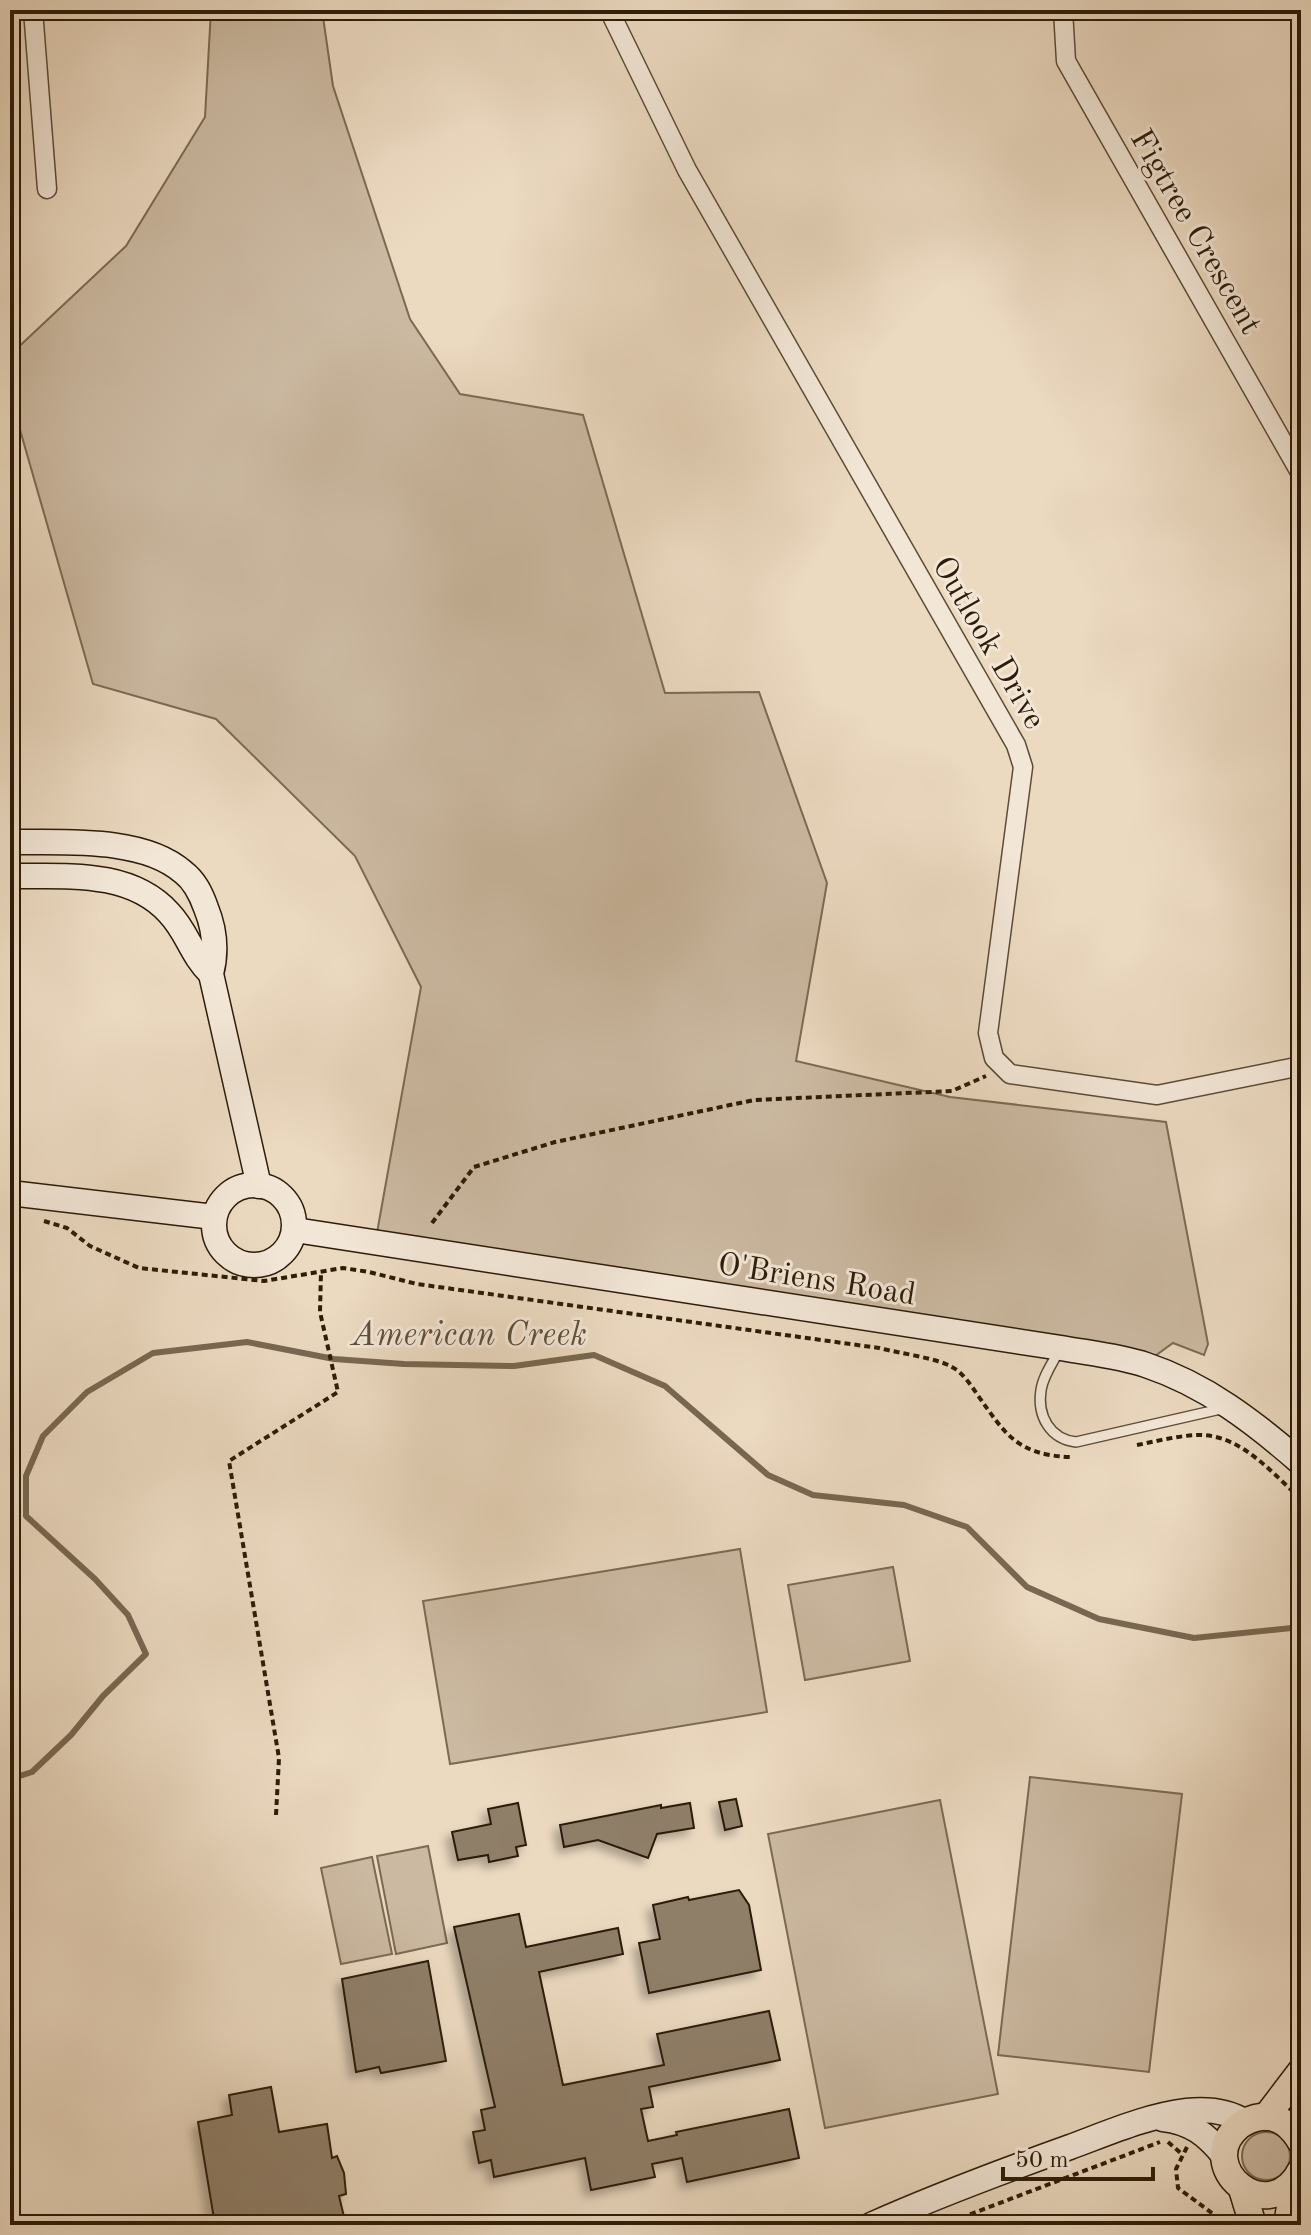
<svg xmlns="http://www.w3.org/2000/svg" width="1311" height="2235" viewBox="0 0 1311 2235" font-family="'Old Standard TT',serif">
  <defs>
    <filter id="shadow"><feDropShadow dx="-6" dy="6" stdDeviation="4" flood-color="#0004"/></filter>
  </defs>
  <rect width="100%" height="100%" fill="#ebd9c0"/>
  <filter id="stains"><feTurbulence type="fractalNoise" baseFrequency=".0025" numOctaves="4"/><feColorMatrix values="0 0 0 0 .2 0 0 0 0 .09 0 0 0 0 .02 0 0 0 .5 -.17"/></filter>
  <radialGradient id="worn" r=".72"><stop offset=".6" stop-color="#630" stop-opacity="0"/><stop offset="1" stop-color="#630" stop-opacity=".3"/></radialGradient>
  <g fill="#cbb9a1" stroke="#7c6a54" stroke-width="2">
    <polygon points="211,10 322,10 333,86 410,319 460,394 583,415 665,693 759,692 827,883 796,1061 950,1097 1166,1122 1208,1344 1204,1355 1173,1343 1144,1364 375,1244 421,987 355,856 216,719 93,684 10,395 10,355 126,246 205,117"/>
    <polygon points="740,1549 767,1712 450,1764 423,1601"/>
    <polygon points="893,1567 910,1661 805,1680 788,1585"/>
    <polygon points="1030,1777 1182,1794 1149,2072 998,2055"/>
    <polygon points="940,1800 998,2094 825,2128 768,1834"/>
    <polygon points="428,1846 447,1943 396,1954 377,1856"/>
    <polygon points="372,1857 392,1954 341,1964 321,1868"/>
    <circle cx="1266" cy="2156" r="24"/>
  </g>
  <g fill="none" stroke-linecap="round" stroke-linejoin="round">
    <polyline stroke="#786751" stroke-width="6" points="10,1779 32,1772 71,1735 103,1696 146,1654 128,1615 95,1579 26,1516 26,1476 43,1436 87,1392 153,1353 247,1342 334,1359 404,1364 514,1366 594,1355 665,1386 768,1475 813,1495 904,1505 967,1527 1027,1587 1099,1619 1194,1638 1301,1627"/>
  </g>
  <g fill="#8f7e68" stroke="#2c1c08" stroke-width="2" filter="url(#shadow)">
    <polygon points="736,1799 742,1826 725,1830 719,1802"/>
    <polygon points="518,1803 526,1845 516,1847 518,1856 489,1862 488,1855 458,1860 452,1832 491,1824 488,1809"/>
    <polygon points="690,1803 694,1828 657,1834 648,1858 598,1840 564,1847 560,1825 661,1805 661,1808"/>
    <polygon points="739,1890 749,1905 761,1970 649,1993 639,1943 660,1939 653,1905 688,1897 689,1900"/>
    <polygon points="519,1914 526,1947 618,1928 623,1954 539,1972 563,2085 664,2065 657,2034 769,2011 780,2060 649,2087 653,2107 641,2109 648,2141 677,2135 676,2132 789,2109 799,2158 687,2182 682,2158 652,2164 655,2177 591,2190 585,2158 494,2177 491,2160 479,2163 473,2132 485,2130 481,2110 495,2107 454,1927"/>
    <polygon points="428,1961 446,2061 381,2073 379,2067 356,2072 342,1979"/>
    <polygon points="271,2087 279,2132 327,2124 332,2158 337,2156 344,2173 346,2194 339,2196 346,2225 215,2225 198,2122 232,2115 229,2095"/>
  </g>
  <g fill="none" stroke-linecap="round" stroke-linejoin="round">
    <defs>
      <path id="lane" d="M 1060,1349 C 1053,1362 1043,1376 1041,1390 C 1037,1416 1050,1439 1076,1442 L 1225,1408"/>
      <g id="street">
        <polyline points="33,10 47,189"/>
        <polyline points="609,10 687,170 1016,745 1023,767 988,1033 994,1058 1010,1074 1157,1095 1301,1066"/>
        <polyline points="1063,10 1066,61 1301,474"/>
      </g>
      <g id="secondary">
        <path d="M 10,842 C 61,843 142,836 183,872 C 195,881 201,894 206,908 C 215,930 217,951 211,974 L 259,1186"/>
        <path d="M 10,876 C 64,877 129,869 169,913 C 188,933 190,953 211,974"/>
        <circle cx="254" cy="1225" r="40"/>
        <polyline points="10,1193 214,1217"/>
        <path d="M 295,1230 L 1061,1348 C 1088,1353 1119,1356 1146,1365 C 1206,1385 1254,1422 1301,1463"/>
        <path d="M 1163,2119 C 1191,2122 1207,2135 1224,2156"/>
        <path d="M 871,2225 C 936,2196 1003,2171 1070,2147 C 1108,2133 1146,2116 1187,2111 C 1207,2109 1227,2110 1245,2122"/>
      </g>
      <g id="primary">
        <polyline points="1266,2117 1301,2071"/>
        <path d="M 1301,2142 C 1292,2127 1280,2115 1261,2117 C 1252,2118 1246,2121 1239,2126 C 1192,2165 1268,2232 1301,2170"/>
        <polyline points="1242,2189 1253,2225"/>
        <polyline points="1287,2225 1294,2182"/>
      </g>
    </defs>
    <use href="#lane" stroke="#5c4b36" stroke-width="12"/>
    <use href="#street" stroke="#5c4b36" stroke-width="21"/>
    <use href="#secondary" stroke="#2c1c08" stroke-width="27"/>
    <use href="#primary" stroke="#2c1c08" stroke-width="29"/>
    <g stroke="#2c1c08" stroke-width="4" stroke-dasharray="6 4" stroke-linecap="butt">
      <path d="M 44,1221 L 67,1228 L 90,1246 L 139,1268 L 264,1281 L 343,1268 L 369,1272 L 417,1284 L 879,1348 C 898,1353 937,1358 952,1367 C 963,1373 970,1384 977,1394 C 1005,1434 1017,1455 1070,1457"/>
      <polyline points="432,1223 474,1167 555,1142 754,1100 952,1091 986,1076"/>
      <path d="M 1137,1445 C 1158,1441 1180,1435 1201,1435 C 1242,1436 1272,1473 1301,1499"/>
      <polyline points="276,1815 279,1758 229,1461 338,1392 320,1312 321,1272"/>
      <polyline points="1295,2050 1301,2038"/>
      <polyline points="1168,2142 1183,2155"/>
      <polyline points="1187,2147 1176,2169 1178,2188 1220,2219 1223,2225"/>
      <polyline points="942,2225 1160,2142"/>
    </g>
    <use href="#lane" stroke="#f2e6d6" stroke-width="9"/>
    <use href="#street" stroke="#f2e6d6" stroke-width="18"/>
    <use href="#secondary" stroke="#f2e6d6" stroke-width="24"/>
    <use href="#primary" stroke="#ebd9c0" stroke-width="26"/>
  </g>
  <g text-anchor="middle" stroke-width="6" stroke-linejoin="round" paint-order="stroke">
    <g font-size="32" fill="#2c1c08" stroke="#f2e6d6">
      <text transform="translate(1197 231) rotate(60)" y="11">Figtree Crescent</text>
      <text transform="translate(990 642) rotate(60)" y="11">Outlook Drive</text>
      <text transform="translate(817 1278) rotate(9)" y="11">O'Briens Road</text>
    </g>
    <g font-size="34" font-style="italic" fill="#5e4e38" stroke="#f2e6d6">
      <text x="469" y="1345">American Creek</text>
    </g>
  </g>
  <rect width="1311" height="2235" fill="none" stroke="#ebd9c0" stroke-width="40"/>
  <rect x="12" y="12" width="1287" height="2211" fill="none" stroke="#2c1c08" stroke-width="4"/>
  <rect x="20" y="20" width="1271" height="2195" fill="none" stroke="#2c1c08" stroke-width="2"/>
  <path d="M1003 2167v12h150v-12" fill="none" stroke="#2c1c08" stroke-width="4"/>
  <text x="1015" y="2167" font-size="24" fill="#2c1c08" stroke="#f2e6d6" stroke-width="6" paint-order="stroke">50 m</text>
  <rect width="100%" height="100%" filter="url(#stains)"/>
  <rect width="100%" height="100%" fill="url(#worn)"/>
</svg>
